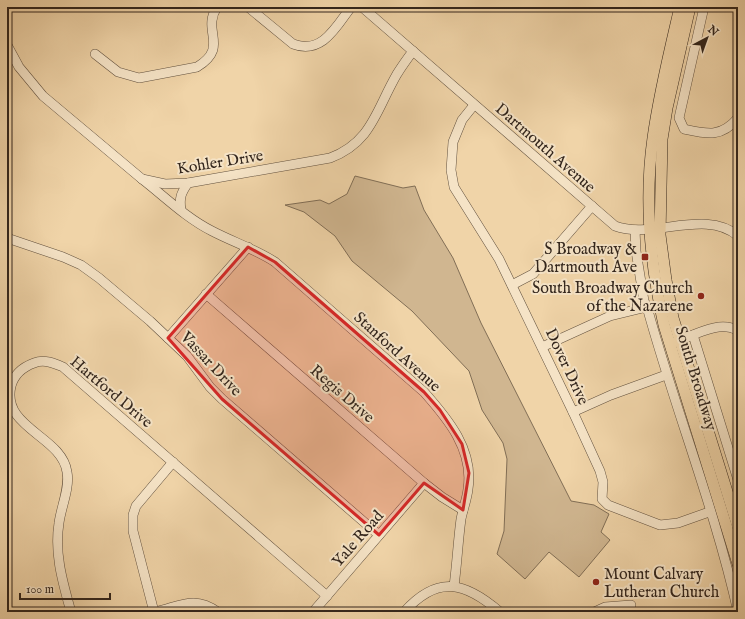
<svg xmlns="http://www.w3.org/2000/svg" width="745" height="619" viewBox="0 0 745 619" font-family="'IM FELL English',serif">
  <rect width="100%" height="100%" fill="#f0d4a8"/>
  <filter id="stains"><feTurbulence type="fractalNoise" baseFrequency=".005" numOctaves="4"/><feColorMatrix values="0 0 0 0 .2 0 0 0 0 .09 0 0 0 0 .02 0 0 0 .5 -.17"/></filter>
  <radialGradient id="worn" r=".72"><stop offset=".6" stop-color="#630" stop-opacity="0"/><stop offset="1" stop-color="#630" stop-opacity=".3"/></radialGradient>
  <polygon fill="#d0b690" stroke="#816e56" points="355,176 403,188 415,186 424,210 453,258 481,323 571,501 594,505 609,514 601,532 610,540 579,577 549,552 525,579 497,554 504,531 507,459 503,443 482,410 469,371 412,311 352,261 335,236 304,212 285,205 320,200 329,204 347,194"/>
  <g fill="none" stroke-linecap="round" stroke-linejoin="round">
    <defs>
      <g id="minor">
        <path d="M 248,7 L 293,44 C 322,55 336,27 351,7"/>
        <path d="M 362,7 L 615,226 C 652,240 706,208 738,236"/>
        <path d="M 704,7 L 679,118 L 684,129 C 707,134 721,138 738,118"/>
        <path d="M 7,45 L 19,67 L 43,96 L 142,179 L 165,184 L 188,183 L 330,158 C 372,142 376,110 397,74 C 402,66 407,59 413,51"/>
        <path d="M 95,54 L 118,72 L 139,78 L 197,67 C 230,47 201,31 217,7"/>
        <polyline points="474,105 462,120 453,142 451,170 454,187 499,259 573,412 600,471 603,482 602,499 608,505 660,525 678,523 709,512"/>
        <path d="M 142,179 C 164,196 186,218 212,231 C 233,242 255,249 275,262 L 424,392 C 448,419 474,450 468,489 C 467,499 463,509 461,519 C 458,541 457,564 454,586"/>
        <path d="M 181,210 C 179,198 181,193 188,183"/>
        <path d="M 635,230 L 636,251 L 644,301 L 647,307 C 675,409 715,509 738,612"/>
        <polyline points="7,238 63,257 81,265 99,278 150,321 187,356 210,387 222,399 379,535"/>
        <polyline points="512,285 533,274 592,206"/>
        <polyline points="206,294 424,483 442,497 463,510"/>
        <polyline points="693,335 738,480"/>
        <polyline points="168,338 248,247"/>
        <path d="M 675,342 C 693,336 720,319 738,331"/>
        <polyline points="542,347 610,316 647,307"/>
        <polyline points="573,412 611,395 666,375"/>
        <path d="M 71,612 C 63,583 54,554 59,523 C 61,507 70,488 67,472 C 62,436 1,428 11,386 C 14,375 23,367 34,363 C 44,359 54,363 63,367 L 327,596"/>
        <polyline points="154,612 133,531 133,515 136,506 173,462"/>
        <path d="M 155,612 C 181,606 194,595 218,612"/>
        <polyline points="313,612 424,483"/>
        <path d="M 404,612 C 438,574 465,582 500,612"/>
        <polyline points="594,612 605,607 631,605"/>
      </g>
      <g id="major">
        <path d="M 680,7 C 670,50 659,94 653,138 C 644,201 650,263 664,325 L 738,564"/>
        <polyline points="690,7 667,108 662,139 660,235 666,280 673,318 738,527"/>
      </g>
    </defs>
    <use href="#minor" stroke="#62513f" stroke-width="10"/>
    <use href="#major" stroke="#32251c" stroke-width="12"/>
    <use href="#minor" stroke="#f5e3c6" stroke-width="9"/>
    <use href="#major" stroke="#f0d4a8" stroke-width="11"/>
  </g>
  <path fill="#d62828" fill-opacity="0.2" stroke="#d62828" stroke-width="3" stroke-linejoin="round" d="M 248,247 L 275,262 L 424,392 L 440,410 L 462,444 L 469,473 L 463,510 L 424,483 L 379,535 L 222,399 L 168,338 Z"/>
  <g fill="#8f2418" stroke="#f5e3c6" stroke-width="1.5">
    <rect x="641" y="253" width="8" height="8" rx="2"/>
    <circle cx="701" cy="296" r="4"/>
    <circle cx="596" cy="582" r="4"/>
  </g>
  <g text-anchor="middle" stroke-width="4" stroke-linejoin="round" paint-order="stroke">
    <g font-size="16" fill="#32251c" stroke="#f5e3c6">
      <text transform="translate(546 147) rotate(41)" y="6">Dartmouth Avenue</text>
      <text transform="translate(220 161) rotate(-9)" y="6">Kohler Drive</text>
      <text transform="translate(398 351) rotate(42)" y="6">Stanford Avenue</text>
      <text transform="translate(212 363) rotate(47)" y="6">Vassar Drive</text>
      <text transform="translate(568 366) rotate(65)" y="6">Dover Drive</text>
      <text transform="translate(697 378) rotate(73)" y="6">South Broadway</text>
      <text transform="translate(112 391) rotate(40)" y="6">Hartford Drive</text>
      <text transform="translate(343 393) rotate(41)" y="6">Regis Drive</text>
      <text transform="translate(357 538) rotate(-49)" y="6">Yale Road</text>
    </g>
    <g font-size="16" fill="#32251c" stroke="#f5e3c6" text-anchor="end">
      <text x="637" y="254">S Broadway &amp;<tspan x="637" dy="18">Dartmouth Ave</tspan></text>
      <text x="693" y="293">South Broadway Church<tspan x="693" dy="18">of the Nazarene</tspan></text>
      <text x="604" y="579" text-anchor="start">Mount Calvary<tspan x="604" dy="18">Lutheran Church</tspan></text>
    </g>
  </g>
  <rect width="745" height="619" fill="none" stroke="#f0d4a8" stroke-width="24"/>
  <rect x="8" y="8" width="729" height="603" fill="none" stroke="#32251c" stroke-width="2"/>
  <rect x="12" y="12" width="721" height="595" fill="none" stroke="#32251c"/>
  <g transform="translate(707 38) rotate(41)" stroke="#f5e3c6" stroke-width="3" paint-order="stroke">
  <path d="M0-3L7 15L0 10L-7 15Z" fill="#32251c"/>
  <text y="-6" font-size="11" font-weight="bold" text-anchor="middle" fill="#32251c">N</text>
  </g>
  <path d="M20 593v6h90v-6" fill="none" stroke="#32251c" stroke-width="2"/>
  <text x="26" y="593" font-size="12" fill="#32251c" stroke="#f5e3c6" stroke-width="3" paint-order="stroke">100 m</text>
  <rect width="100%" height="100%" filter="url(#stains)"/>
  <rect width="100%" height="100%" fill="url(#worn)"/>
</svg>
